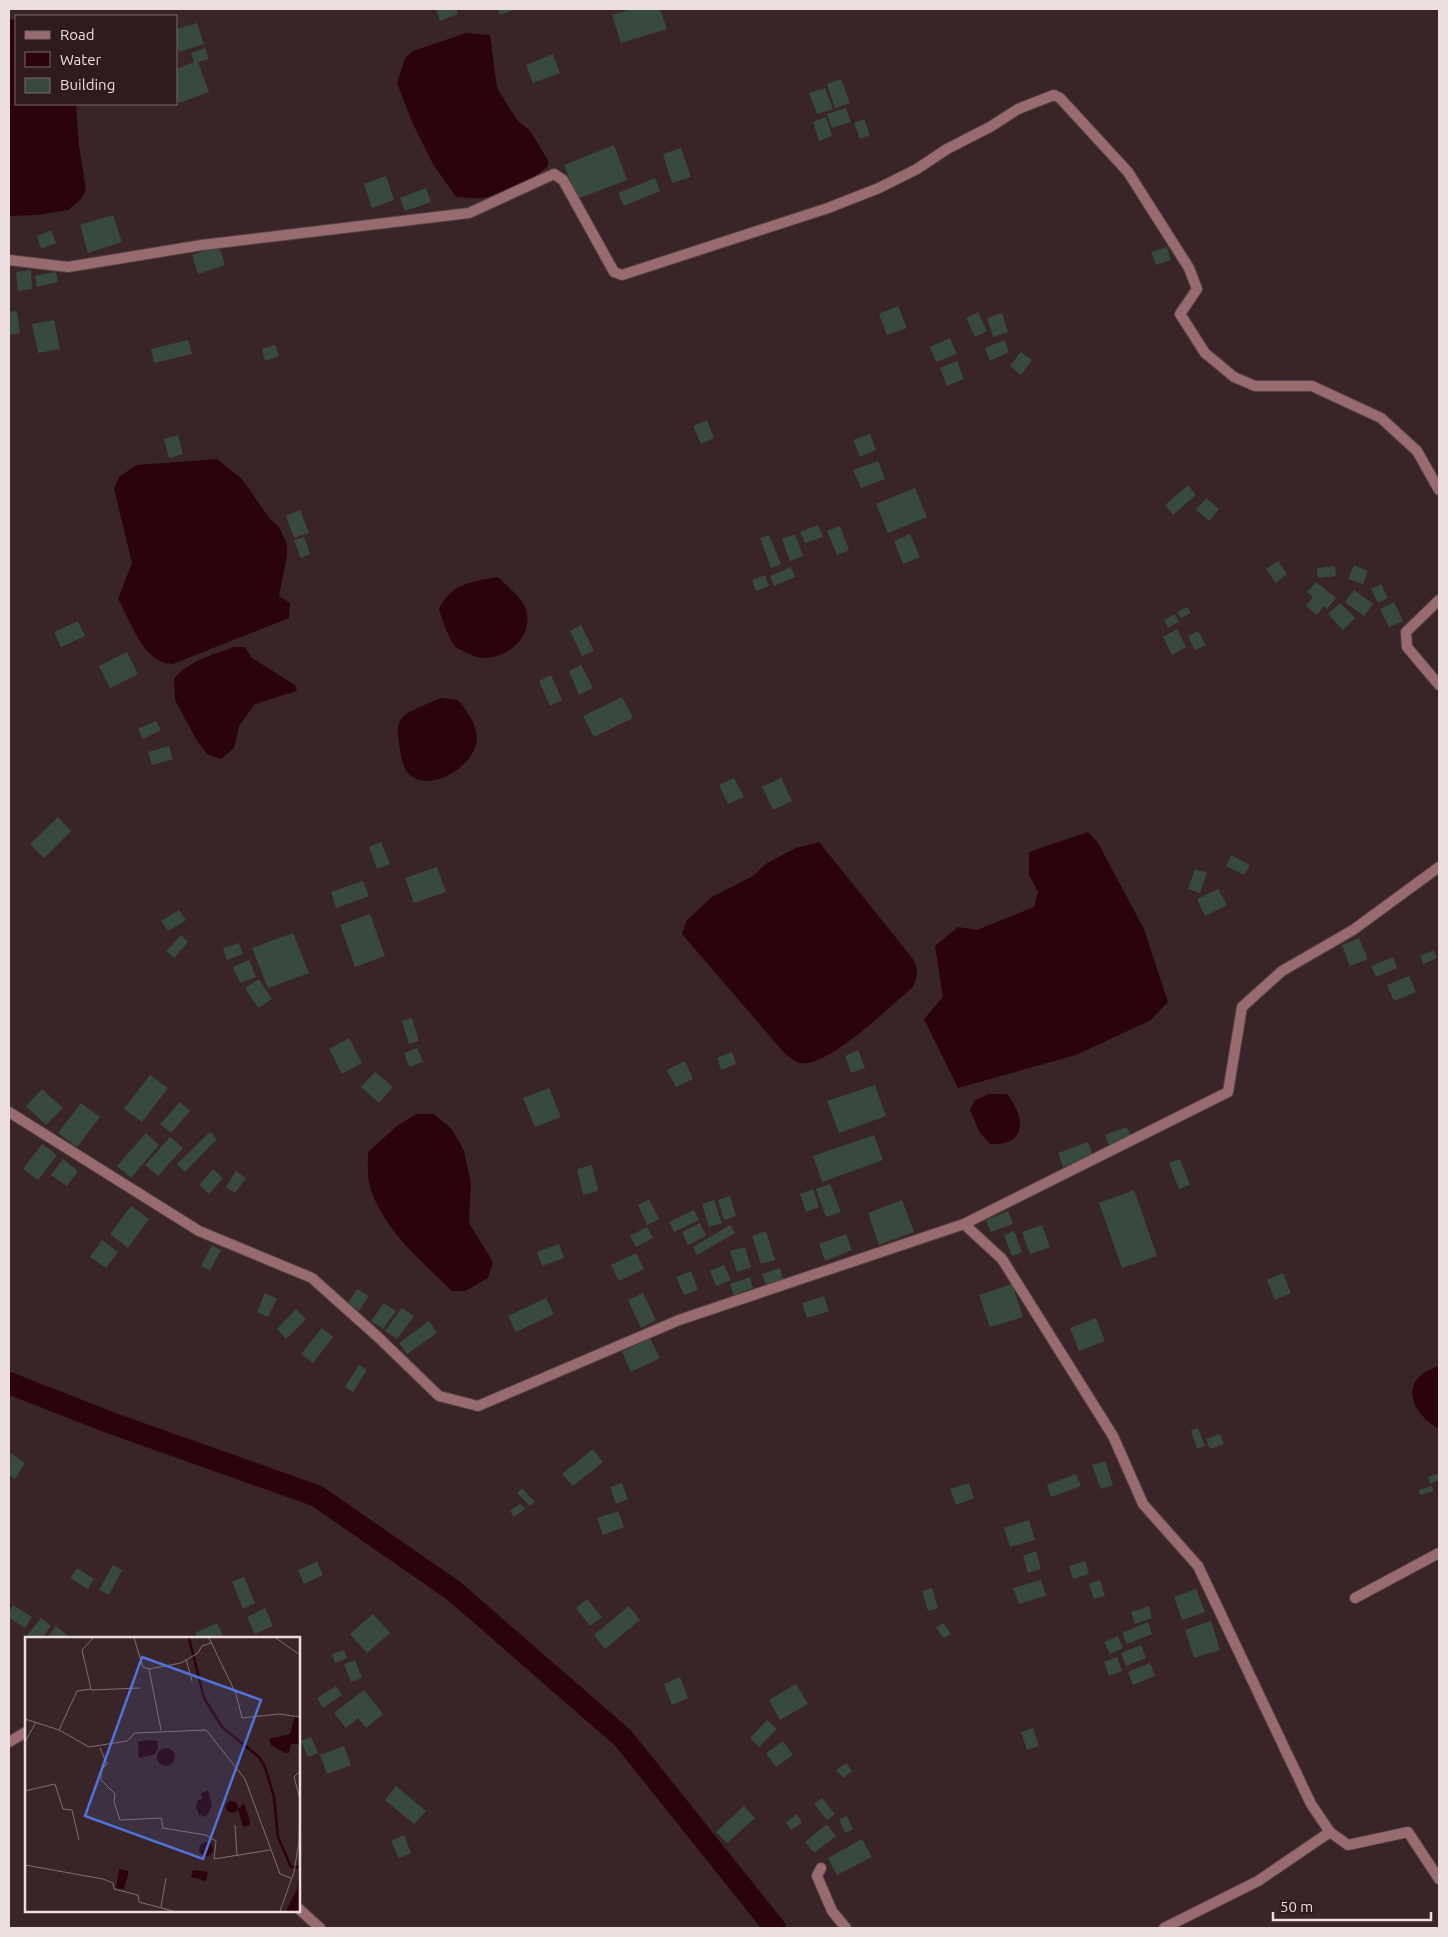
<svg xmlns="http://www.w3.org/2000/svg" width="1448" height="1937" viewBox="0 0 1448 1937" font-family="Ubuntu,sans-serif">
  <rect width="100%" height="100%" fill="#392527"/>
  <g fill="#2b030d">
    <polygon points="16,19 16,104 76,104 79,145 86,190 81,199 68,210 37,215 9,216 9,20"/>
    <path d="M 466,33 L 490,35 L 497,88 L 517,120 L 530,131 L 548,160 L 548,166 C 534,179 500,198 480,198 C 472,199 464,197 456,197 L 433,164 L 412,122 L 397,83 L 405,58 L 413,51 Z"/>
    <path d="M 217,459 L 242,479 L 270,519 L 279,527 L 287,544 L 287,556 L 279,596 L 290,603 L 289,618 L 173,664 C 143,664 131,621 118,599 L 132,563 L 114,488 L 120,476 L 137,465 Z"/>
    <path d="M 498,577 C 508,587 524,599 527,613 C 531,638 509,657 485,658 C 479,659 462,651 457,648 C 449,641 442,619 439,609 C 451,583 472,582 498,577 Z"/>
    <path d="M 233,647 L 245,647 L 252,658 L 295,685 L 297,691 L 255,704 L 239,726 L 234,748 L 221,759 L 207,754 L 196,739 L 175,700 L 174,679 C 189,661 212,655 233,647 Z"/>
    <path d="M 441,698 L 458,700 C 468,712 480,728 476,744 C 471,769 426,795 407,772 C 402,766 400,750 399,742 C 398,734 396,723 403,717 C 408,711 432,702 441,698 Z"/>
    <polygon points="1088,832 1098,843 1144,929 1168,1002 1151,1020 1076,1055 958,1088 924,1019 943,997 935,946 958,927 977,930 1034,907 1038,892 1029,875 1029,852"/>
    <path d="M 819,842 L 913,959 C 919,971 918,977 912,988 C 890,1006 828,1068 800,1063 C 795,1062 790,1057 786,1055 L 682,934 L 687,920 L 712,897 L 753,876 L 767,863 L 796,848 Z"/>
    <path d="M 989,1094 L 1007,1094 C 1026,1118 1027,1146 990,1144 L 980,1133 L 970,1110 L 975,1100 Z"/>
    <path d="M 416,1114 L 434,1114 L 452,1129 L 464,1151 L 471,1183 L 469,1223 L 493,1262 L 488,1278 L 465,1291 L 452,1291 C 421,1261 383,1229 370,1187 C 367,1177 368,1163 368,1152 L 397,1126 Z"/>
    <path d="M 1439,1366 L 1439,1429 C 1421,1420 1400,1393 1421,1375 C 1426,1371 1434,1368 1439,1366 Z"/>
  </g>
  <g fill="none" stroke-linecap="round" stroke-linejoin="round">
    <polyline stroke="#2b030d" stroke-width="22" points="9,1383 111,1423 317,1496 454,1591 623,1738 775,1928"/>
  </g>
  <g fill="#384a3d">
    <polygon points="439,9 456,9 458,14 440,21 436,10"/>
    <polygon points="497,9 517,9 500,15"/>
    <polygon points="632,9 660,9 667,29 621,43 612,15"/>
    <polygon points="197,23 204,44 179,52 176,42 176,29"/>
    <polygon points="205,48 209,59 198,62 209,92 179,103 176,96 176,69 194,62 191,53"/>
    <polygon points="553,54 560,73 533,83 526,65"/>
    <polygon points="841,79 850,103 835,108 827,84"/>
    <polygon points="825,88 833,109 817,114 809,93"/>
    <polygon points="846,108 851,122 832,128 827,114"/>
    <polygon points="826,117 832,136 819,141 813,122"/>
    <polygon points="864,119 870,135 860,139 854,123"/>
    <polygon points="614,145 627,180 577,199 564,165"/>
    <polygon points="681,148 691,177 672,183 663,154"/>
    <polygon points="386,176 394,200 372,208 364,184"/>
    <polygon points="655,178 660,191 624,206 618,193"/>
    <polygon points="426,188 431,202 405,211 400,198"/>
    <polygon points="113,215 122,242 88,253 80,225"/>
    <polygon points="51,230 56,243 41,249 37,236"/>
    <polygon points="219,246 225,265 198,274 192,255"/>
    <polygon points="1167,247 1171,260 1156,265 1151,252"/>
    <polygon points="31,270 32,289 18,291 16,272"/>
    <polygon points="56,272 58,282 37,287 35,276"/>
    <polygon points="898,306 907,328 887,335 879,314"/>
    <polygon points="17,311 20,333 9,335 9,312"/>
    <polygon points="978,312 987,331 975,337 966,318"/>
    <polygon points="1002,313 1008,332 993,337 987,318"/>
    <polygon points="54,320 60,349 38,353 32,324"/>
    <polygon points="950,338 957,354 936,362 930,347"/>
    <polygon points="188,340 192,354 154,363 151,349"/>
    <polygon points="1004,340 1009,352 990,361 985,348"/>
    <polygon points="275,345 279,356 265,361 262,349"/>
    <polygon points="1021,352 1032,360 1021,375 1010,366"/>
    <polygon points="957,361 964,379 947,386 940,368"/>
    <polygon points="707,420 714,438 701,444 693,426"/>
    <polygon points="870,434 876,450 860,457 853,440"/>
    <polygon points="178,435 183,454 169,458 164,439"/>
    <polygon points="878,461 885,479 861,488 853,470"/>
    <polygon points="1188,485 1196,495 1173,515 1165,505"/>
    <polygon points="915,488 927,517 888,533 876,504"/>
    <polygon points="1206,498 1219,509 1209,521 1196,510"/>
    <polygon points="300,510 309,533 294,538 286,516"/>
    <polygon points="818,525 823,537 805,543 800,532"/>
    <polygon points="840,526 849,550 837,555 827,531"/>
    <polygon points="795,534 803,556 790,561 782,539"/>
    <polygon points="910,534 920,557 903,564 894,541"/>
    <polygon points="769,535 781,564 771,568 760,538"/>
    <polygon points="304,537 310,554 301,558 294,540"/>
    <polygon points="1278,561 1287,574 1276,583 1266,569"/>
    <polygon points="1354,565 1368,571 1363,584 1348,579"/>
    <polygon points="1335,566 1336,576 1318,578 1317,568"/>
    <polygon points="791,567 795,577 774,586 770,576"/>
    <polygon points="765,575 769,586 756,591 752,580"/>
    <polygon points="1316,582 1336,598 1327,609 1324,606 1317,615 1306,606 1313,597 1307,592"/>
    <polygon points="1381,584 1388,598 1378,603 1371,589"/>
    <polygon points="1354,590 1373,604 1364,616 1345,602"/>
    <polygon points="1394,602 1403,621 1389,627 1380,609"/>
    <polygon points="1340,603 1355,618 1343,630 1328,614"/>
    <polygon points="1187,607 1191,613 1181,618 1177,612"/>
    <polygon points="1175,614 1179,622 1168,628 1164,620"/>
    <polygon points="78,621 85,636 61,647 54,632"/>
    <polygon points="581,625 594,651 582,656 570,631"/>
    <polygon points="1177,629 1186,647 1172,655 1163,637"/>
    <polygon points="1198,631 1206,645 1195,650 1188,636"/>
    <polygon points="127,652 138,674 110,688 99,666"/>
    <polygon points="581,665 593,688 579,695 569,671"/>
    <polygon points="551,675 562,700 550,706 539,681"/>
    <polygon points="622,697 633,718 594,737 583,716"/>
    <polygon points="156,721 161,730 143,739 138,729"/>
    <polygon points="169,746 173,759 152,765 148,752"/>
    <polygon points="734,778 744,797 728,804 719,785"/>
    <polygon points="781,778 792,801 773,810 762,787"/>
    <polygon points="58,817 71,831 44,858 30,844"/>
    <polygon points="381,842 390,864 377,869 369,847"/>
    <polygon points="1231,855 1250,865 1244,875 1226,866"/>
    <polygon points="437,867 446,892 414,903 405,878"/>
    <polygon points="1195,869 1207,873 1200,893 1188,889"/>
    <polygon points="363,881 369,896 336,908 331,892"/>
    <polygon points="1218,889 1227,905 1205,916 1197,899"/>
    <polygon points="179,910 186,920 168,931 161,921"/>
    <polygon points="370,914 385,956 355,967 340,925"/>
    <polygon points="293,933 309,973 268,988 252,948"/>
    <polygon points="181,935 188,942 174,958 166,951"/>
    <polygon points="1359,938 1368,959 1350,966 1342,945"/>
    <polygon points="239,943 243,954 227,960 223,948"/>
    <polygon points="1434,950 1437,958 1423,964 1420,956"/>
    <polygon points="1393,957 1397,968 1376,977 1371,966"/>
    <polygon points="249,960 256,977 240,983 233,967"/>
    <polygon points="1409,976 1416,992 1394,1001 1387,985"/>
    <polygon points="259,979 272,999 258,1008 245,988"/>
    <polygon points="412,1018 419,1041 409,1044 402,1021"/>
    <polygon points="349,1038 362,1063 342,1074 329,1049"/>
    <polygon points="417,1048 423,1062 409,1067 404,1053"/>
    <polygon points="858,1050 865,1068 851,1073 845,1056"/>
    <polygon points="732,1052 736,1064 721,1070 717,1058"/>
    <polygon points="685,1061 693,1079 676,1087 667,1070"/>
    <polygon points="375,1072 393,1087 379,1103 361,1087"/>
    <polygon points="150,1075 168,1088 142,1122 124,1109"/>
    <polygon points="875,1085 886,1116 839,1133 827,1101"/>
    <polygon points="549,1088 561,1117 535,1127 523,1098"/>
    <polygon points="42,1089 63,1108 46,1125 26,1106"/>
    <polygon points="180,1102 190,1111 171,1133 160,1124"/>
    <polygon points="81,1103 100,1117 77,1147 58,1133"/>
    <polygon points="1127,1127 1133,1141 1110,1149 1105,1135"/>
    <polygon points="210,1132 217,1139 185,1172 177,1164"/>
    <polygon points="146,1133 159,1145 131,1178 117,1166"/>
    <polygon points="874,1135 883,1160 822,1182 813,1156"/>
    <polygon points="170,1137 183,1148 158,1176 145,1165"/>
    <polygon points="1088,1142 1093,1156 1063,1167 1058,1153"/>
    <polygon points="42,1144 57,1155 38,1180 23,1169"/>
    <polygon points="63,1159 78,1171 67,1186 51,1175"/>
    <polygon points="1180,1159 1190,1185 1179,1189 1169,1163"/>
    <polygon points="592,1165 598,1191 583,1195 577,1169"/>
    <polygon points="213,1169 223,1178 209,1194 199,1185"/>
    <polygon points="236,1171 246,1178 235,1193 226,1187"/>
    <polygon points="830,1184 841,1212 826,1217 816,1189"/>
    <polygon points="813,1189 819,1207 806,1212 800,1194"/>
    <polygon points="1134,1190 1157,1256 1122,1268 1099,1203"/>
    <polygon points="730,1196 736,1216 724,1220 718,1200"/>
    <polygon points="649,1199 659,1219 647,1225 638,1205"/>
    <polygon points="714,1200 722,1223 709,1227 702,1204"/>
    <polygon points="902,1200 914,1232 879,1245 868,1213"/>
    <polygon points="131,1206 149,1219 128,1248 110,1234"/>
    <polygon points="694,1210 699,1220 674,1232 669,1222"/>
    <polygon points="1008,1211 1013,1224 991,1232 986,1220"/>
    <polygon points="700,1223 706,1236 688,1245 682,1232"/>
    <polygon points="730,1225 735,1233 697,1255 693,1247"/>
    <polygon points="1042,1225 1050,1247 1030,1254 1022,1232"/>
    <polygon points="647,1227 653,1238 636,1247 630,1236"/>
    <polygon points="766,1231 775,1260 761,1264 752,1236"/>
    <polygon points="1014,1231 1022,1252 1012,1256 1004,1235"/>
    <polygon points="846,1234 852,1250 825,1261 819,1244"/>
    <polygon points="102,1240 118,1252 106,1268 90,1257"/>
    <polygon points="559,1244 564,1258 542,1266 537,1252"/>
    <polygon points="212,1245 221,1250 210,1270 201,1266"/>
    <polygon points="745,1247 751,1267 737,1272 730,1251"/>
    <polygon points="636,1253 644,1269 619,1281 611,1265"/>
    <polygon points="724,1265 731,1280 716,1286 710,1271"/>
    <polygon points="780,1268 783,1280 766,1285 762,1274"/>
    <polygon points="691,1271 698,1290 684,1295 676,1277"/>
    <polygon points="1283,1273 1291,1293 1275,1300 1267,1280"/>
    <polygon points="750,1277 753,1288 734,1295 730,1284"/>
    <polygon points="1012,1284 1023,1317 990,1327 979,1295"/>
    <polygon points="357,1289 369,1296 359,1311 348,1303"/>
    <polygon points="265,1293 277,1299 268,1317 257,1312"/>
    <polygon points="643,1293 656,1320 641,1328 628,1300"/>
    <polygon points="824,1296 829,1311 807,1318 802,1303"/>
    <polygon points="546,1298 554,1314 516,1332 508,1316"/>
    <polygon points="384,1303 396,1311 383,1329 371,1321"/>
    <polygon points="402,1308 414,1316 397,1339 385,1331"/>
    <polygon points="296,1309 306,1319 286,1339 277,1329"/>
    <polygon points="1096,1318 1105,1341 1079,1351 1070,1328"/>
    <polygon points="429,1321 437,1333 407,1354 399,1343"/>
    <polygon points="322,1328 333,1337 313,1363 301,1354"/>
    <polygon points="650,1338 660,1358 631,1372 622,1352"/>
    <polygon points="359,1365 367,1370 353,1392 345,1387"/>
    <polygon points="1198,1428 1205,1446 1197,1449 1191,1430"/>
    <polygon points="1220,1434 1224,1444 1210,1449 1206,1439"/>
    <polygon points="593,1449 603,1462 573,1486 562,1474"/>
    <polygon points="9,1452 25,1463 15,1479 9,1475"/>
    <polygon points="1105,1461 1113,1485 1101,1489 1092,1465"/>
    <polygon points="1439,1473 1439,1480 1430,1484 1428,1477"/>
    <polygon points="1076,1474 1081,1486 1051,1497 1047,1485"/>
    <polygon points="622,1483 628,1499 616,1504 610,1487"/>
    <polygon points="969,1483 974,1498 956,1505 950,1489"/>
    <polygon points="1432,1486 1434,1491 1420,1495 1419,1490"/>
    <polygon points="522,1488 535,1502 530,1506 517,1493"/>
    <polygon points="520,1504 525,1509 514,1517 510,1511"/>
    <polygon points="618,1511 624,1527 603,1535 597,1518"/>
    <polygon points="1029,1520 1035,1540 1010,1547 1004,1528"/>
    <polygon points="1036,1551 1041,1569 1028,1573 1023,1556"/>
    <polygon points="1085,1561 1089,1574 1073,1579 1069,1566"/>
    <polygon points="317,1562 323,1575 304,1584 298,1570"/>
    <polygon points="113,1565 122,1570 109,1595 99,1590"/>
    <polygon points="77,1568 94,1579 88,1589 70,1578"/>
    <polygon points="244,1577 255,1603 243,1609 232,1582"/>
    <polygon points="1041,1580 1046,1596 1019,1604 1013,1588"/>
    <polygon points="1100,1580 1105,1596 1094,1599 1089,1584"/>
    <polygon points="932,1588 938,1608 928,1611 922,1591"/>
    <polygon points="1196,1589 1205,1612 1182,1620 1174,1597"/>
    <polygon points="587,1599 602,1617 590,1626 576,1608"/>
    <polygon points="13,1605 32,1617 25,1628 9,1618 9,1613"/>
    <polygon points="629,1606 640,1620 605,1649 594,1635"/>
    <polygon points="1149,1606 1152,1618 1135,1624 1131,1612"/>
    <polygon points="265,1608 273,1626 255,1634 247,1617"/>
    <polygon points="373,1614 390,1633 367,1653 350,1634"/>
    <polygon points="41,1618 51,1626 42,1638 25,1638"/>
    <polygon points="1211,1621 1220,1650 1194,1658 1185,1630"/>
    <polygon points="1148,1622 1152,1634 1127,1644 1122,1633"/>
    <polygon points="217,1623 224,1638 198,1638 195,1633"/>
    <polygon points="943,1623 951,1634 944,1638 936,1628"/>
    <polygon points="56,1626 69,1637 68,1638 47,1638"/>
    <polygon points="1118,1636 1123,1648 1110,1654 1104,1642"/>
    <polygon points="1141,1645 1146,1658 1126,1666 1121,1653"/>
    <polygon points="344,1650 347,1658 335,1663 332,1654"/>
    <polygon points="1117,1657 1122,1671 1109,1676 1104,1662"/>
    <polygon points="355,1660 362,1678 351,1682 344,1664"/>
    <polygon points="1150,1663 1155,1676 1133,1685 1128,1672"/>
    <polygon points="680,1677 688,1698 672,1705 664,1684"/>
    <polygon points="796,1684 808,1704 780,1720 769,1700"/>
    <polygon points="336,1686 342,1695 323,1708 317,1698"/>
    <polygon points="364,1690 383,1714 366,1728 358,1718 346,1728 334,1713"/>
    <polygon points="767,1720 777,1729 759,1747 750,1738"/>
    <polygon points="1033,1728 1039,1746 1027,1750 1021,1732"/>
    <polygon points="311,1737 318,1753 308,1757 301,1741"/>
    <polygon points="783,1741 793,1755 776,1767 766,1753"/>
    <polygon points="344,1746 351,1765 327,1774 320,1755"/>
    <polygon points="846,1763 852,1771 843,1778 836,1770"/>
    <polygon points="396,1786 426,1811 414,1824 385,1800"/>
    <polygon points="822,1798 835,1814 827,1820 814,1804"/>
    <polygon points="744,1806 755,1818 727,1843 716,1832"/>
    <polygon points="797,1814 802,1823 791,1830 786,1822"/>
    <polygon points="847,1816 853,1829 845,1833 839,1819"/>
    <polygon points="827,1824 836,1836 814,1853 805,1842"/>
    <polygon points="404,1835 411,1853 399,1858 391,1841"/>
    <polygon points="862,1839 872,1857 837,1875 828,1858"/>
  </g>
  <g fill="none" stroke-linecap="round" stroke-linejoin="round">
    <defs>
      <g id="minor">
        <polyline points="9,260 68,267 202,245 469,213 554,174 563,180 614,272 622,275 828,208 879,188 917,169 947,149 990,127 1018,109 1054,95 1060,98 1128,172 1189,268 1197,289 1180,314 1205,353 1234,377 1255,386 1312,386 1381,418 1417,451 1439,490"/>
        <polyline points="1439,600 1406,632 1407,647 1439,685"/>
        <polyline points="9,1112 199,1231 312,1278 378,1337 439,1396 478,1406 679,1320 964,1224 1228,1092 1242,1007 1282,971 1353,930 1439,867"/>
        <polyline points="964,1224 1002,1259 1113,1436 1143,1504 1198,1566 1311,1804 1330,1832 1348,1845 1408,1832 1439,1879"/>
        <polyline points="1355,1598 1439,1553"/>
        <polyline points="9,1742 26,1732"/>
        <polyline points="821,1868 817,1876 832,1911 846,1928"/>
        <polyline points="299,1909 320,1928"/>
        <polyline points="1164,1928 1258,1881 1330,1832"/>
      </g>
    </defs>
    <use href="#minor" stroke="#564244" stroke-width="12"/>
    <use href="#minor" stroke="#976b70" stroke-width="10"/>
  </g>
  <g transform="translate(25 1637)">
    <rect width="275" height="275" fill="#392527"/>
    <path d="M 270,80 L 275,80 L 275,107 L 266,107 L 264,116 L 260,116 L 246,108 L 244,102 L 265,97 ZM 122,103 L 132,104 L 133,111 L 130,117 L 114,121 L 113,105 ZM132 120a9 9 0 1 1 18 0a9 9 0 1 1-18 0ZM 183,153 L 187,169 L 181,180 L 174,178 L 171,169 L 173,163 L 178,162 L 175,157 ZM201 170a6 6 0 1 1 12 0a6 6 0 1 1-12 0ZM 219,166 L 225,184 L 225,188 L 218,190 L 213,172 ZM174 212a7 7 0 1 1 14 0a7 7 0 1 1-14 0ZM 275,220 L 275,274 L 261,274 L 272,252 ZM 94,232 L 104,234 L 99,252 L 91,251 ZM 168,233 L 183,235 L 181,244 L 166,240 Z" fill="#2b030d"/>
    <path fill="none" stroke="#2b030d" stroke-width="2.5" d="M 164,1 L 179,61 L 197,90 L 234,120 L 240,130 L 249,160 L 253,200 L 266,230 L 275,230"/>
    <path fill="none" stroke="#816f71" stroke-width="1" d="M 109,1 L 118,30 L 124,32 L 136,93M 184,1 L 211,57 L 217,81 L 254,77 L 275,80M 251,1 L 275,18M 161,22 L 167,44M 124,32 L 156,26 L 173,16 L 177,9 L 186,6M 66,53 L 115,51M 0,82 L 34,93 L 64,110 L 102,104 L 110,96 L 181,93 L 220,142 L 255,237 L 266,241M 34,93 L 52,54 L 66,52 L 57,13 L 68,1M 0,105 L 11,85M 75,111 L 82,127 L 76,133 L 76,143 L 90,157 L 89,165 L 95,183 L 136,181 L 138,191 L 181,198 L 191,204 L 189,222 L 245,213M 0,154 L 30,147 L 38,172 L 47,173 L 54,203M 210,188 L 212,219M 0,228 L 78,242 L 88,246 L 89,252 L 113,258 L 114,265 L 148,274M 136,270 L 141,241M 255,274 L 269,235 L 274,204 L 275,162 L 269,140 L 275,134"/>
    <path fill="#5172da" fill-opacity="0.15" stroke="#5172da" stroke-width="2.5" d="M 117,20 L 236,63 L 178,222 L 60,179 Z"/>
    <rect width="275" height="275" fill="none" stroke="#ecdddf" stroke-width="2.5"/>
  </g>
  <rect width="1448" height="1937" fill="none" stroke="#ecdddf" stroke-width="20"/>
  <rect x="15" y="15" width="162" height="90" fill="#2f1b1e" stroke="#7b696b"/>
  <rect x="25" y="31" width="25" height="8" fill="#976b70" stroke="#7b696b"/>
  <text x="60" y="40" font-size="15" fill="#ecdddf">Road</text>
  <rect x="25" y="52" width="25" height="15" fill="#2b030d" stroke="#7b696b"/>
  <text x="60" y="65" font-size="15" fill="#ecdddf">Water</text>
  <rect x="25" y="78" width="25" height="15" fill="#384a3d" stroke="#7b696b"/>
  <text x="60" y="90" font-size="15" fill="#ecdddf">Building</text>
  <path d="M1273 1912v8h158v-8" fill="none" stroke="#ecdddf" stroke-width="2.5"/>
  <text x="1280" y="1912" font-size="15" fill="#ecdddf" stroke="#2f1b1e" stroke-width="4" paint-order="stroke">50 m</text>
</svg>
